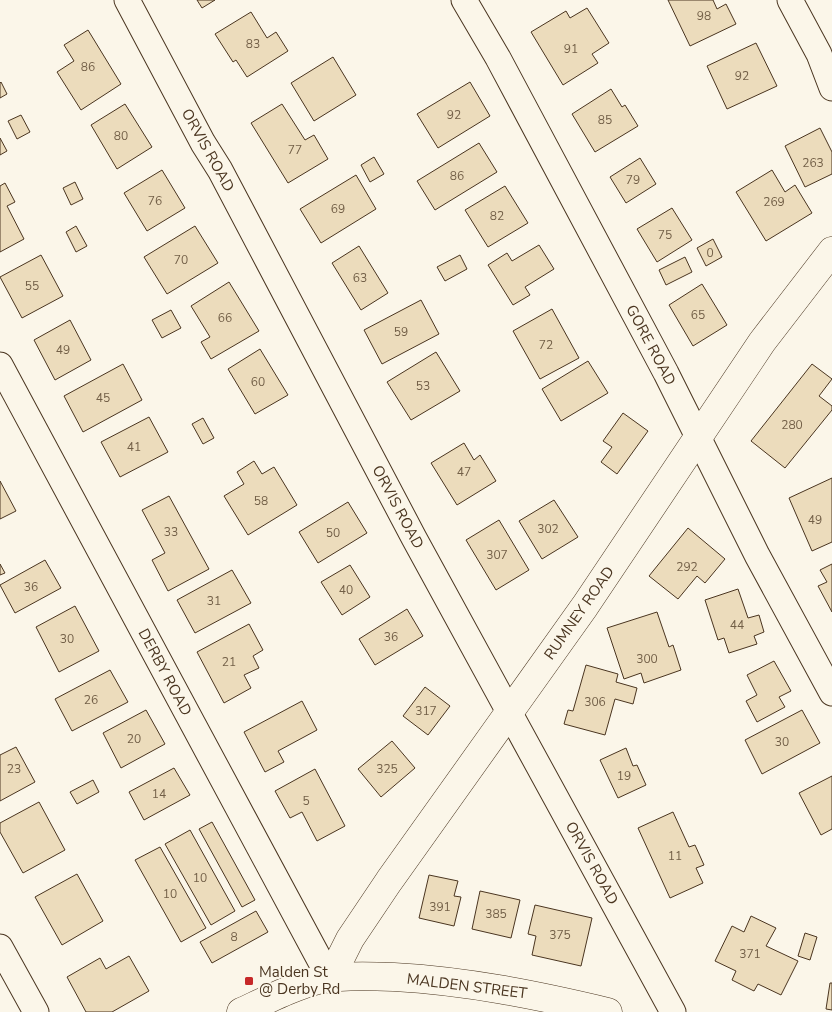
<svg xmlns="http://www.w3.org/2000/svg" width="832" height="1012" viewBox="0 0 832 1012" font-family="'Nunito Sans',sans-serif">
  <rect width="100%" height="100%" fill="#fbf6e9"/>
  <g fill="#ecdcbc" stroke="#4a3520">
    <polygon points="197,0 215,0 202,8"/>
    <polygon points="668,0 713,0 717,9 726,4 736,24 690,46"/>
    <polygon points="587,8 609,43 592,54 598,63 563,85 531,32 566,11 570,18"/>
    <polygon points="251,12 267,38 276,32 288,51 247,77 236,60 233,62 215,34"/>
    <polygon points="88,30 121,84 81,110 57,72 74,61 64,45"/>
    <polygon points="756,43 777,86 727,109 707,66"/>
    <polygon points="333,57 356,95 314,121 291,83"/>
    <polygon points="1,82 7,94 0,98 0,83"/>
    <polygon points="470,82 490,116 438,148 417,114"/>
    <polygon points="611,89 622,107 625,105 638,126 595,152 572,114"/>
    <polygon points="125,104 152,147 117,169 91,125"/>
    <polygon points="282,104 305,140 314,135 328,159 288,183 251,123"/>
    <polygon points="21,115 30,132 17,139 8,121"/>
    <polygon points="820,128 832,152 832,174 805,187 785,146"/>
    <polygon points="0,138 7,151 0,155"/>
    <polygon points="479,143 497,172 435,210 417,181"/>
    <polygon points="374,157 384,174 370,182 361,165"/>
    <polygon points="640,158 656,184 626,203 610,177"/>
    <polygon points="162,170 185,208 147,231 124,193"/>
    <polygon points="772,170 785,192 795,185 812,213 766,241 736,192"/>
    <polygon points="356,175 376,209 321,243 300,209"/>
    <polygon points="75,182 83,199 71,205 63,188"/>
    <polygon points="5,183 15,202 7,206 24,239 0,252 0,186"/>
    <polygon points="505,186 528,223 488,247 465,210"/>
    <polygon points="672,208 692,240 657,262 637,229"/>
    <polygon points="76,226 87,246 76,252 66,232"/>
    <polygon points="195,226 218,263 167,294 144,257"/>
    <polygon points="713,239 722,257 706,266 697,248"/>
    <polygon points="539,245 554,269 525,287 530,295 513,305 488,265 507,253 512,261"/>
    <polygon points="359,246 388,293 361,310 332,263"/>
    <polygon points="41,255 63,296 22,318 0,277"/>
    <polygon points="460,255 467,269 445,281 437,267"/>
    <polygon points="685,257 692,272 666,285 659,270"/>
    <polygon points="229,282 259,331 211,359 201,342 210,337 191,306"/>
    <polygon points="702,284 727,325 693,346 669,305"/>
    <polygon points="421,300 439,334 382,364 364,330"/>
    <polygon points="552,309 579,358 540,379 513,331"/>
    <polygon points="171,310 181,328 162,338 152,320"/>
    <polygon points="70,320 91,360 55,380 34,340"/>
    <polygon points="260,349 288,395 255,414 228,369"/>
    <polygon points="436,352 460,391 411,420 387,382"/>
    <polygon points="588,361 608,393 561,421 542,389"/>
    <polygon points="123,364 142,400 83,432 64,396"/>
    <polygon points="812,364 832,379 819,396 832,406 832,410 785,468 751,441"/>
    <polygon points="623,413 648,431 617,474 601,462 612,447 603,441"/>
    <polygon points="149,417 168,452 120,477 101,442"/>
    <polygon points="203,418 214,438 203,444 192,424"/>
    <polygon points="464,443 474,460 480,455 496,481 457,505 431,463"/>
    <polygon points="254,461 262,474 274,467 297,505 248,535 224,496 244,484 237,472"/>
    <polygon points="832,478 832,542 812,551 789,498"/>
    <polygon points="0,481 16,511 0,519"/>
    <polygon points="169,496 209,569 168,591 152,560 165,553 142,510"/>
    <polygon points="554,500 578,537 542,559 519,521"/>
    <polygon points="348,502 367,533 318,563 299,532"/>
    <polygon points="499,520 529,570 496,590 466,540"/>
    <polygon points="688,528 725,559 705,583 697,576 678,599 649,576"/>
    <polygon points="45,560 61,588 15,613 0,585"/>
    <polygon points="0,564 5,573 0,575"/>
    <polygon points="832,564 832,612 818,586 827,582 820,570"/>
    <polygon points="350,565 370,597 342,615 321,582"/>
    <polygon points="232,570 251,603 195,633 177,600"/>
    <polygon points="738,589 748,618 759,615 764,632 754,636 757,644 729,653 724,638 718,640 705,600"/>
    <polygon points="75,606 99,651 59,672 36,627"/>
    <polygon points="407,609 423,636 375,665 359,639"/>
    <polygon points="657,612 669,647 673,645 681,670 644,683 641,673 624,679 607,628"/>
    <polygon points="249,624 263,650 253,656 259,668 244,675 251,688 224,703 197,652"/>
    <polygon points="774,661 791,691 779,697 785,707 757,722 746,701 757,695 747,675"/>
    <polygon points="586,665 618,674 616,682 637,688 633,704 615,699 605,735 564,724 568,710 573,711"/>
    <polygon points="110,670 128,702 72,731 55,699"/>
    <polygon points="425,687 450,706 428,735 403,716"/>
    <polygon points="302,701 317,730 278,751 284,762 265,772 244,732"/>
    <polygon points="146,710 165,744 121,768 103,733"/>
    <polygon points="802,710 820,743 762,774 745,740"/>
    <polygon points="392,741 415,768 381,797 358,769"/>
    <polygon points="16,747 35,782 0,801 0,755"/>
    <polygon points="626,748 633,766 637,765 646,785 618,798 600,760"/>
    <polygon points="174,768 190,795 144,820 129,792"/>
    <polygon points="315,769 345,826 317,841 302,812 290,818 275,791"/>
    <polygon points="832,776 832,829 821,835 799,793"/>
    <polygon points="93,780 99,792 77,804 70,792"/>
    <polygon points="39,802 65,850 23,873 0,832 0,823"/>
    <polygon points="673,812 689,847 695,845 704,865 696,868 703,883 670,898 638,828"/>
    <polygon points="212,822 255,900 242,907 199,829"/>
    <polygon points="190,830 235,911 211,925 165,844"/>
    <polygon points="160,847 206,928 181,942 135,860"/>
    <polygon points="77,874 103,921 62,945 35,897"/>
    <polygon points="429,875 458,881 454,896 461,897 454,926 419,918"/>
    <polygon points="480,891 520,900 511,938 472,929"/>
    <polygon points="535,905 592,918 581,966 532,955 536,936 528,934"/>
    <polygon points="256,911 268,932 212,963 200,942"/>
    <polygon points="751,916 776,928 766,946 798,961 781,995 758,984 754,991 732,980 736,971 715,961 732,926 744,932"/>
    <polygon points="805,933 817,937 810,960 798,956"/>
    <polygon points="129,956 149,991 112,1012 86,1012 67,977 100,958 106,969"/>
    <polygon points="830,983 832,983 832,1010 826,1009"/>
  </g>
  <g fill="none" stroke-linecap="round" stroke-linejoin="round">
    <defs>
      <g id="minor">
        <polyline points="127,0 203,143 220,170 414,538 673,1012"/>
        <polyline points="464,0 498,58 666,373 757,555 832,693"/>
        <polyline points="790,0 819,54 832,88"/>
        <polyline points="0,365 330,979"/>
        <polyline points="0,947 36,1012"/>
      </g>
      <g id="tertiary">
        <polyline points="330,979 350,939 389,881 585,606 762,342 832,251"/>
        <path d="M 241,1012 C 267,1000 294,986 322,979 C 342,975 373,976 394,977 C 467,981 537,995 608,1012"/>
      </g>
    </defs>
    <use href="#minor" stroke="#4a3520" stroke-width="27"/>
    <use href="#tertiary" stroke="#4a3520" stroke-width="29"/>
    <use href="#minor" stroke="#fbf6e9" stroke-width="25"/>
    <use href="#tertiary" stroke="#fbf6e9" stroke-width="28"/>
  </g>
  <rect fill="#c62828" stroke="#fbf6e9" stroke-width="2" x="244" y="976" width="10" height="10" rx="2.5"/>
  <g text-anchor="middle" stroke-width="4" stroke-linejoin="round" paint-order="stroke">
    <g font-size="12" fill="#725f47">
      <text x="704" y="20">98</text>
      <text x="253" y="48">83</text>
      <text x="571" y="53">91</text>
      <text x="88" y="71">86</text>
      <text x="742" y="80">92</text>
      <text x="454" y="119">92</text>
      <text x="605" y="124">85</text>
      <text x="121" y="140">80</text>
      <text x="295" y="154">77</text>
      <text x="813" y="167">263</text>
      <text x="457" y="180">86</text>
      <text x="633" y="184">79</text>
      <text x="155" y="205">76</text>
      <text x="774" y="206">269</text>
      <text x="338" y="213">69</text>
      <text x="497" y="220">82</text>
      <text x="665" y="239">75</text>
      <text x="710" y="257">0</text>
      <text x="181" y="264">70</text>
      <text x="360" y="282">63</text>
      <text x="32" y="290">55</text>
      <text x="698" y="319">65</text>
      <text x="225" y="322">66</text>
      <text x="401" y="336">59</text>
      <text x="546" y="349">72</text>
      <text x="63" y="354">49</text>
      <text x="258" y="386">60</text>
      <text x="423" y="390">53</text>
      <text x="103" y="402">45</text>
      <text x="792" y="429">280</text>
      <text x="134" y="451">41</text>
      <text x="464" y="476">47</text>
      <text x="261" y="505">58</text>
      <text x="815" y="524">49</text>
      <text x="548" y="533">302</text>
      <text x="171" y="536">33</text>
      <text x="333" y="537">50</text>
      <text x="497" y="559">307</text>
      <text x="687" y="571">292</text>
      <text x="31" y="591">36</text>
      <text x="346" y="594">40</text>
      <text x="214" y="605">31</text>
      <text x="737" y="629">44</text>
      <text x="391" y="641">36</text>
      <text x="67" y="643">30</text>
      <text x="647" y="663">300</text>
      <text x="229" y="666">21</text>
      <text x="91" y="704">26</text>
      <text x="595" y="706">306</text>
      <text x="426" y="715">317</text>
      <text x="134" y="743">20</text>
      <text x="782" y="746">30</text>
      <text x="14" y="773">23</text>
      <text x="387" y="773">325</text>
      <text x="624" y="780">19</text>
      <text x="159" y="798">14</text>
      <text x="306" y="805">5</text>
      <text x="675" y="860">11</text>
      <text x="200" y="882">10</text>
      <text x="170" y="898">10</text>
      <text x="440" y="911">391</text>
      <text x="496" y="918">385</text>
      <text x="560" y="939">375</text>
      <text x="234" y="941">8</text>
      <text x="750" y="958">371</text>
    </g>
    <g font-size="15" fill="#4a3520" stroke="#fbf6e9">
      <text transform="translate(208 150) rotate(61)" y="5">ORVIS ROAD</text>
      <text transform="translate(651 345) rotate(62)" y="5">GORE ROAD</text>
      <text transform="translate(398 507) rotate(62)" y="5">ORVIS ROAD</text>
      <text transform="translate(579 613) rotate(-55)" y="5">RUMNEY ROAD</text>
      <text transform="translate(165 672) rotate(62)" y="5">DERBY ROAD</text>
      <text transform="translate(592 863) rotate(61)" y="5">ORVIS ROAD</text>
      <text transform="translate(467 986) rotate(7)" y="5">MALDEN STREET</text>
    </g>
    <g font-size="15" fill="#4a3520" stroke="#fbf6e9" text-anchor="start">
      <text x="259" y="977">Malden St<tspan x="259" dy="17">@ Derby Rd</tspan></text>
    </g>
  </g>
</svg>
